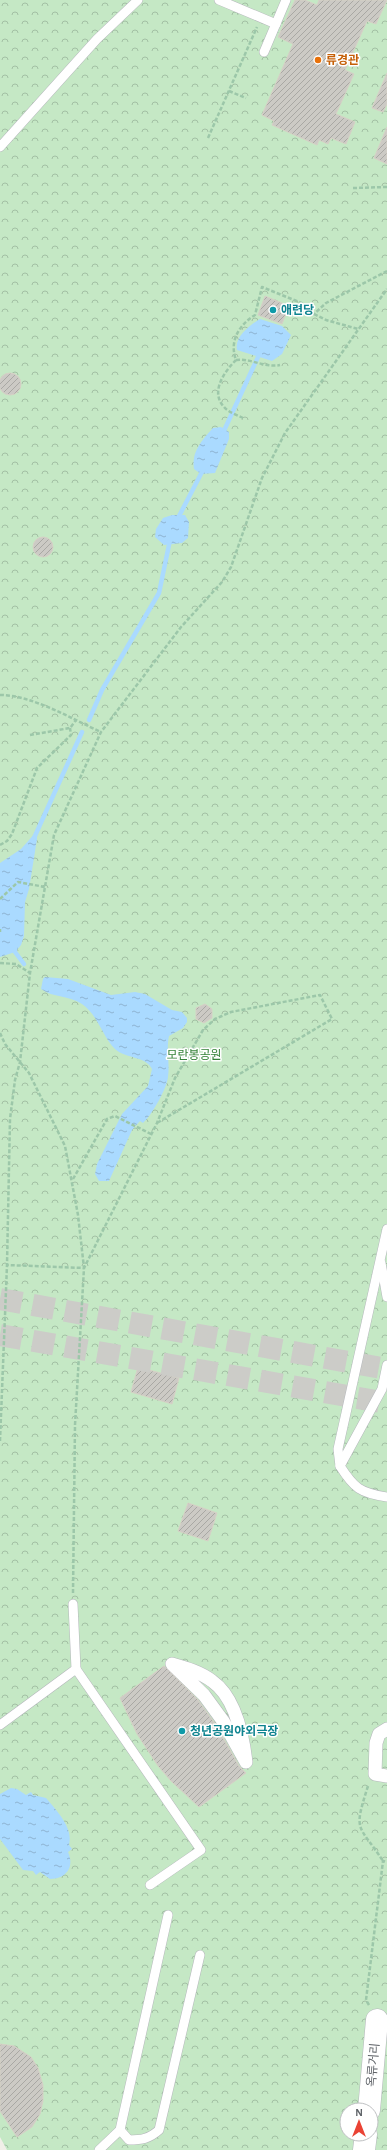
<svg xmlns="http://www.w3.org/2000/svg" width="387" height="2150" viewBox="0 0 387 2150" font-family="'Alegreya Sans','Noto Sans KR',sans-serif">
  <defs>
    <pattern id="park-crowns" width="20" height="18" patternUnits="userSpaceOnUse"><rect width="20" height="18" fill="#c5e8c5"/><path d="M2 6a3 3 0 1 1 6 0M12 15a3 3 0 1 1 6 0" fill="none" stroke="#a3c0a4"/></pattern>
    <pattern id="water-ripples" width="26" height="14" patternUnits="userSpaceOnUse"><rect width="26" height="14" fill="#aadaff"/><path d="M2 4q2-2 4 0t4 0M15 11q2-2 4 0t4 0" fill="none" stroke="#8eb4d2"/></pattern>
    <pattern id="building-hatch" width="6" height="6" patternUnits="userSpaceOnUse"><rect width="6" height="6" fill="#cccac5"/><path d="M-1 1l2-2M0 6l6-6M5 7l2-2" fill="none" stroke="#a9a8a4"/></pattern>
  </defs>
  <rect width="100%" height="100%" fill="#f1efe8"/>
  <path fill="url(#park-crowns)" fill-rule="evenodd" d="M 0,0 L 387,0 L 387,2150 L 7,2150 L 0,2137 ZM 347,2110 L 371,2110 L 371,2134 L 347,2134 Z"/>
  <g fill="url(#water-ripples)">
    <path d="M 260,319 L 282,326 L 291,335 L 282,354 L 272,361 L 237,350 C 234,337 250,325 260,319 Z"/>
    <path d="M 221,427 L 229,432 L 229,439 L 215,473 L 201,474 L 194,469 C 191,452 202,440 213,428 Z"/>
    <polygon points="172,515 185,515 189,522 188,538 182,543 164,545 155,537 156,529 163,518"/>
    <polygon points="37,831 37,839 29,889 25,902 24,936 21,945 15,952 0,957 0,863 21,849"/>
    <path d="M 45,977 L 68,979 L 111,995 L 135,992 L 145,994 L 172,1010 L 182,1012 L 187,1018 L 187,1022 L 183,1028 L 169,1036 C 166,1050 170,1063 168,1077 C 167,1088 152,1115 143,1123 L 140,1121 L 132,1130 L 109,1181 L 99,1181 L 95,1174 L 97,1164 L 122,1114 L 148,1086 L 152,1069 C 146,1056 126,1059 115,1049 C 102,1036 98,1015 82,1004 C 69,995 53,998 41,989 L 43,979 Z"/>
    <path d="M 11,1788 L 17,1789 L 26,1795 L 31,1792 L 33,1795 L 46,1798 C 56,1810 74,1828 69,1845 L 72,1849 L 68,1852 C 75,1867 66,1879 50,1879 L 40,1872 L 36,1875 L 33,1871 L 23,1870 L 0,1839 L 0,1794 Z"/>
  </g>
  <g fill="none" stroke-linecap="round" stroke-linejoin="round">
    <g stroke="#aadaff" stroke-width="4.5">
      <polyline points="222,435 258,357"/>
      <polyline points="177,520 203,470"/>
      <polyline points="89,720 102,690 159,593 170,540"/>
      <polyline points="34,838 82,732"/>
      <polyline points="15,946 15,952 24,964"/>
    </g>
  </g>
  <g fill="url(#building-hatch)" stroke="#d6d1c6">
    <polygon points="295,0 305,0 317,5 319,0 387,0 376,24 367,21 345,70 354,74 336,114 355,122 346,144 331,138 328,144 319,140 317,145 272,125 274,121 262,115 293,44 278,37"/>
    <polygon points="387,73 387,104 383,112 372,108"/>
    <polygon points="387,127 387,164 374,158"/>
    <polygon points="265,296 289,306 282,324 258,315"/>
    <circle cx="10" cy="384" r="11"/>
    <circle cx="43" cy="547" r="10"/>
    <polygon points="205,1004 212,1009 212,1018 204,1023 196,1019 196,1008"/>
    <polygon points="138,1367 179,1378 172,1404 131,1392"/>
    <polygon points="188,1503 217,1513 208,1541 178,1531"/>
    <polygon points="164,1666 198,1700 216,1725 239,1766 246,1773 199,1807 171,1781 158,1766 137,1734 120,1698"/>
    <polygon points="0,2044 14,2046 31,2057 38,2068 43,2085 43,2101 40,2114 32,2127 17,2137 0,2111"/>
  </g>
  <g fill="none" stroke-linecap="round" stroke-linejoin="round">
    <g stroke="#ccccc8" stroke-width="22" stroke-dasharray="22 11" stroke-linecap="butt">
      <polyline points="0,1299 387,1369"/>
      <polyline points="0,1335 387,1403"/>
    </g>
    <defs>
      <g id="service">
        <polyline points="219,0 276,24"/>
        <polyline points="264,52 286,0"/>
        <polyline points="0,147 97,39 138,0"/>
        <polyline points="381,1263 387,1297"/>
        <path d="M 387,1365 L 382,1389 L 340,1466 C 354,1488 360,1493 387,1497"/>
        <polyline points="340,1466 338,1449 387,1229"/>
        <polyline points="76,1669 201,1850 150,1885"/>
        <polyline points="0,1725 76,1669 73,1604"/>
        <path d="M 120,2130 L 129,2140 C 141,2140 149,2139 159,2130 L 200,1955"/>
        <polyline points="99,2150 120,2130 168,1915"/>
      </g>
      <g id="pedestrian">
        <path d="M 172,1664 C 186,1668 200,1672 212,1681 C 235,1697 243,1736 246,1762 L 223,1721 L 204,1695 Z"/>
        <polyline points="387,1729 379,1734 376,1743 375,1774 387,1776"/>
      </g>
      <g id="tertiary">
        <polyline points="369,2110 377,2020"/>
        <polyline points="364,2150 366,2134"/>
      </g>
    </defs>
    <use href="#service" stroke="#b5b8bc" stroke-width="10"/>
    <use href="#pedestrian" stroke="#b5b8bc" stroke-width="14"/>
    <use href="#tertiary" stroke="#b5b8bc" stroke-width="23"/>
    <g stroke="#9cc7a9" stroke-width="2.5" stroke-dasharray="4 2" stroke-linecap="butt">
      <polyline points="229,91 246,98"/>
      <polyline points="208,138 257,27"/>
      <polyline points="353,188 387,187"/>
      <polyline points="314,314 326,320 358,329"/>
      <path d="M 236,360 C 251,358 264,368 280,365"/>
      <path d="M 243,418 C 237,415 228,412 224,407 C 210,392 224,372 236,360 C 229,341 239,325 255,315 L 262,287 L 304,304 L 306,310 L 314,314 L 326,303 L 387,271"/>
      <path d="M 0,695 C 32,695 72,719 101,732"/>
      <polyline points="30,735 70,728 76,720"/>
      <polyline points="0,845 7,841 12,834 37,768 71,735 70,728"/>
      <polyline points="0,899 18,882 45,887"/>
      <polyline points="0,929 0,932"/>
      <polyline points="0,963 16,964 30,973"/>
      <polyline points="0,1033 5,1044 29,1073 65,1146 78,1215 84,1268 7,1265"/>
      <polyline points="73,1179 107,1119 115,1116 151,1134"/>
      <polyline points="0,1441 7,1265 10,1119 15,1080 20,1062 30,973 54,835 101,732 181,627 222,582 231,567 262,478 285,433 387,289"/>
      <polyline points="73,1593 75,1425 84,1268 157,1123 175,1078 203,1030 215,1019 231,1012 320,995 332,1019 157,1123"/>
      <path d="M 368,1786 C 353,1833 358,1823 383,1861"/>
      <polyline points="369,2005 366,2000 383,1861 387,1862"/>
    </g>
    <use href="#service" stroke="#fff" stroke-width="9"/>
    <use href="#pedestrian" stroke="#fff" stroke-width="13"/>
    <use href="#tertiary" stroke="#fff" stroke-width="22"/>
  </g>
  <circle fill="#e8710a" stroke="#fff" stroke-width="1.5" cx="318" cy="60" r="4"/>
  <g fill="#0f9aa8" stroke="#fff" stroke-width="1.5">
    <circle cx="273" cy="310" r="4"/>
    <circle cx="182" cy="1731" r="4"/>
  </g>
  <g text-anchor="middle" stroke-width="3" stroke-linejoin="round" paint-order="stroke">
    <g font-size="12" font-weight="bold" fill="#c56008" stroke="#fff" text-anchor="start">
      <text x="326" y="64">류경관</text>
    </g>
    <g font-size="12" font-weight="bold" fill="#0d838f" stroke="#fff" text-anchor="start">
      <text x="281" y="314">애련당</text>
      <text x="190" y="1735">청년공원야외극장</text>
    </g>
    <g font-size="12" fill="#348238" stroke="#fff">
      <text x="194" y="1059">모란봉공원</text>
    </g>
    <g font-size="12" fill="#5f6368" stroke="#fff">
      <text transform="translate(373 2065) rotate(-85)" y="4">옥류거리</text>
    </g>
  </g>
  <g transform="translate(359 2122)"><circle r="19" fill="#ffffff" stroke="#bfc1c3"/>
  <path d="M0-3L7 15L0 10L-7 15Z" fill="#ea4335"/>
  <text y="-6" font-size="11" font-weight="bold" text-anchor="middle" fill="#5f6368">N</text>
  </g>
</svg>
